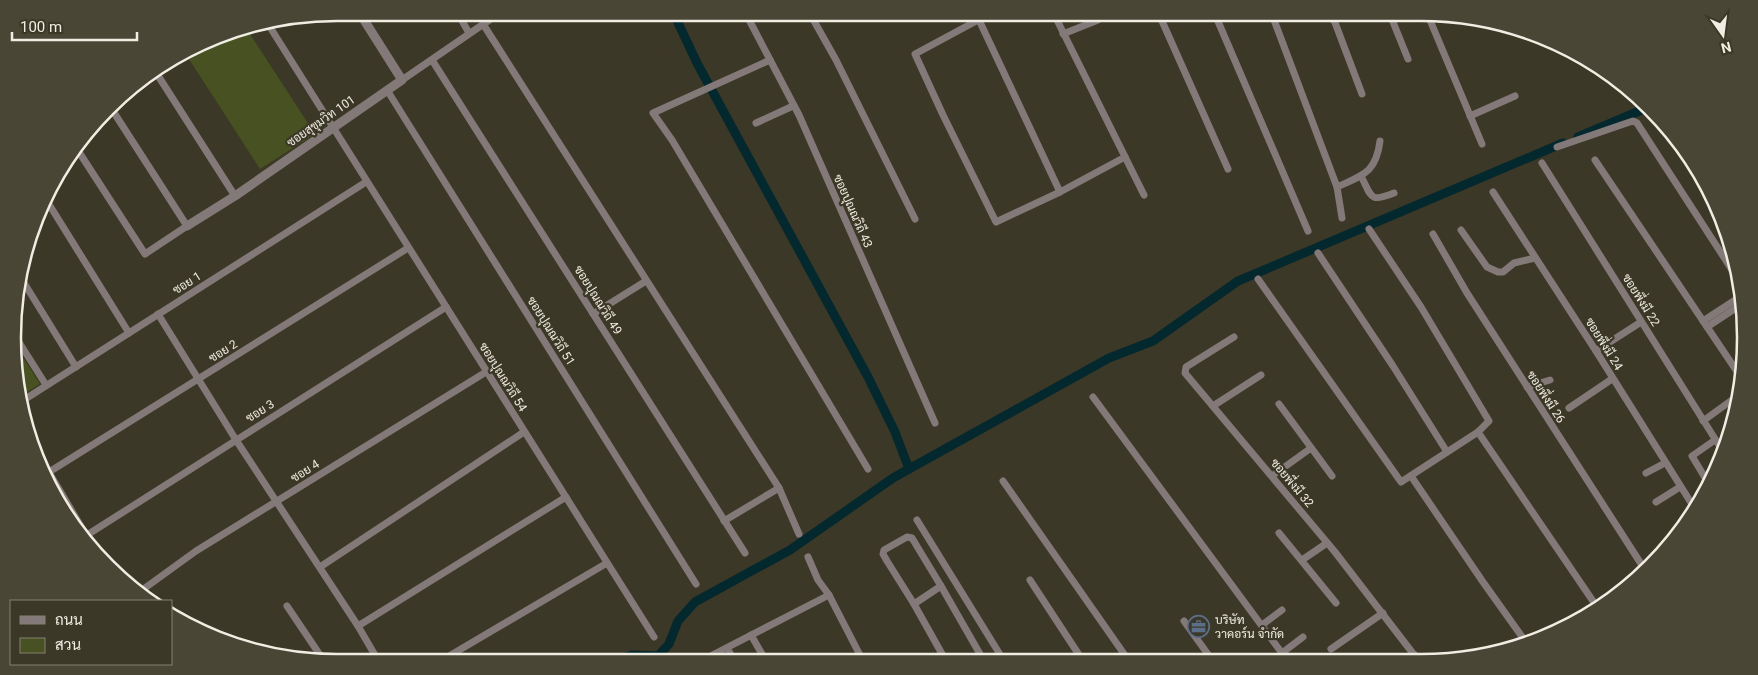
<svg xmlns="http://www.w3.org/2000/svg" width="1758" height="675" viewBox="0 0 1758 675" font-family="Roboto,Sarabun,sans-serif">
  <rect width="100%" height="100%" fill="#3c3827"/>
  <g fill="#485121">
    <polygon points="246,28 315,134 260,169 187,56 233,30"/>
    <polygon points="17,348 40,384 19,397"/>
  </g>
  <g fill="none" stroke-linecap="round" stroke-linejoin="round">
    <g stroke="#03282e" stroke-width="9">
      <polyline points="673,12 697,63 868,377 895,432 909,469"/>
      <polyline points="1578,137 1644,109"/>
      <polyline points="658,656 669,644 678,621 695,602 790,550 893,478 909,469 1109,358 1153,341 1238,281 1563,143"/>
      <polyline points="613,662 632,655 658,656 660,662"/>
    </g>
    <g stroke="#837978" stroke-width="7">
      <polyline points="457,12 469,33"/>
      <polyline points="745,12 799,115 935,423"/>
      <polyline points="809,12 836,60 915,219"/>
      <polyline points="993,12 915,54 943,115 996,222 1060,192 1125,157"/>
      <polyline points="1053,12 1144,195"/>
      <polyline points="1158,12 1228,169"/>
      <polyline points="1214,12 1308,231"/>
      <polyline points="1271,12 1337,187 1342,218"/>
      <polyline points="1331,12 1362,94"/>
      <polyline points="1389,12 1408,59"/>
      <polyline points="1427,13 1482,144"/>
      <polyline points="979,20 1060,192"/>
      <polyline points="1333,20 1353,12"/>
      <polyline points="268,24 654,637"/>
      <polyline points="483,24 779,488 799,534"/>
      <polyline points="1063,34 1098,20"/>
      <polyline points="432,60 745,553"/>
      <polyline points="770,60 653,113 672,140 868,469"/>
      <polyline points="157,74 235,196"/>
      <polyline points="402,80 501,12"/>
      <polyline points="387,90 696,584"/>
      <polyline points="1470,116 1515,96"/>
      <polyline points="756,123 793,106"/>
      <polyline points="1557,147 1624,124 1633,121 1637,123 1736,276"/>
      <polyline points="77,149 145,254 187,226 111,108"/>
      <polyline points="1595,160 1738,373"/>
      <polyline points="1542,163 1722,450"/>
      <path d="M 1361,176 C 1372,197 1369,203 1394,193"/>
      <path d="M 1337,187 C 1363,175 1376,173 1380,141"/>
      <polyline points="1493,192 1596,351 1695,509"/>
      <polyline points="47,201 129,333"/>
      <polyline points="1461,230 1487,267 1498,272 1503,272 1514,263 1535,258"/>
      <polyline points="1433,234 1467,293 1645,570"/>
      <polyline points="1318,253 1393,366 1447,452"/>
      <polyline points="21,278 76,367"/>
      <polyline points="1258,279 1401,482 1478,432 1489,421 1421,307 1369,229"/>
      <polyline points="158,314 236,440 358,626 379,662"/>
      <polyline points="593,314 646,281"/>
      <polyline points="1703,321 1743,295"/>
      <polyline points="1707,327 1742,304"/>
      <polyline points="1234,337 1186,367 1185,373 1335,552 1418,660"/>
      <polyline points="17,339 46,385"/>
      <polyline points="1596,351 1641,322"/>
      <polyline points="1527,387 1550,380"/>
      <polyline points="1093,397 1287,660"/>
      <polyline points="19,403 366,182"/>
      <polyline points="1279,404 1332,476"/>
      <polyline points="1213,406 1261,375"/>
      <polyline points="1569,408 1612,379"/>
      <polyline points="1703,421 1736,397"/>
      <polyline points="1478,432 1597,607"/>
      <polyline points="47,469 92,545"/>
      <polyline points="49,472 408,248"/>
      <polyline points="1646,473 1665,463"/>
      <polyline points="1272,476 1311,448"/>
      <polyline points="1411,476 1483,582 1525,641"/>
      <polyline points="1003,481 1129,661"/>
      <polyline points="1707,481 1692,456 1715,440"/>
      <polyline points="1656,502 1680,487"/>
      <polyline points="917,520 1004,661"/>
      <polyline points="724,521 779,488"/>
      <polyline points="1279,533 1336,603"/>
      <polyline points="87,535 446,307"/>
      <polyline points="808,557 818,580 829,595 863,661"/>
      <polyline points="1302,560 1327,543"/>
      <polyline points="320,567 524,432"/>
      <polyline points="1030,580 1083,661"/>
      <polyline points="941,586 912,538 907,537 884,550 883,554 887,561 914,604 946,661"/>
      <polyline points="138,593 196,551 486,372"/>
      <polyline points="914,604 941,586 984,661"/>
      <polyline points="287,606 324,661"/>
      <polyline points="1184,621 1212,660"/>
      <polyline points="1262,625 1282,610"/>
      <polyline points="358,626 566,497"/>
      <polyline points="751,635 766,661"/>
      <polyline points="727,648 735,662"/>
      <polyline points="1331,649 1383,613"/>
      <polyline points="1282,653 1303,637"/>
      <polyline points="1407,660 1415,655"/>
      <polyline points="439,662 607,563"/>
      <polyline points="699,662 829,595"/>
    </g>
    <polyline stroke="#837978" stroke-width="9" points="187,226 235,196 402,80 359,12"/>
  </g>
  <defs>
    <symbol id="office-ring" viewBox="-11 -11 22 22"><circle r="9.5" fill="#3c3827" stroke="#5c6f8a" stroke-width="1.5"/><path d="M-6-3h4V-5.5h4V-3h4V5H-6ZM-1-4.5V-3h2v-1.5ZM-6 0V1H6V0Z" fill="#5c6f8a"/></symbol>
  </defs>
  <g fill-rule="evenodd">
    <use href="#office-ring" x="1186" y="614" width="25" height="25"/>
  </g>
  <g text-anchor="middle" stroke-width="4.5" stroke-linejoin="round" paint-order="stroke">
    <g font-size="12" fill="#f0ede3" stroke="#3c3827">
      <text transform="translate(321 121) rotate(-35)" y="4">ซอยสุขุมวิท 101</text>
      <text transform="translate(853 211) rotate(66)" y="4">ซอยปุณณวิถี 43</text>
      <text transform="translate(187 283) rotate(-32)" y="4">ซอย 1</text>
      <text transform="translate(598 300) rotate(58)" y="4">ซอยปุณณวิถี 49</text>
      <text transform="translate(1641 300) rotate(58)" y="4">ซอยพึ่งมี 22</text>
      <text transform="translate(551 331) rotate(58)" y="4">ซอยปุณณวิถี 51</text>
      <text transform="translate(1604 344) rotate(58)" y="4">ซอยพึ่งมี 24</text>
      <text transform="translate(223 351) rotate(-32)" y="4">ซอย 2</text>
      <text transform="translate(503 377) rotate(58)" y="4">ซอยปุณณวิถี 54</text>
      <text transform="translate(1546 397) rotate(57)" y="4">ซอยพึ่งมี 26</text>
      <text transform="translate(260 411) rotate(-32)" y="4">ซอย 3</text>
      <text transform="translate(305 471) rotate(-32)" y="4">ซอย 4</text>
      <text transform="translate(1292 483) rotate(50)" y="4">ซอยพึ่งมี 32</text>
    </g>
    <g font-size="12" fill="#f0ede3" stroke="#3c3827" text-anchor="start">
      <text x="1215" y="624">บริษัท<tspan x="1215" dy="14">วาคอร์น จำกัด</tspan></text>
    </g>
  </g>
  <path d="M0 0H1758V675H0ZM337 21H1421A316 316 0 0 1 1737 337V338A316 316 0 0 1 1421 654H337A316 316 0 0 1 21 338V337A316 316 0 0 1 337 21Z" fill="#4a4636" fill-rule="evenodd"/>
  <path fill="none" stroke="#f0ede3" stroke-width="2.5" d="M337 21H1421A316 316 0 0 1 1737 337V338A316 316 0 0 1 1421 654H337A316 316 0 0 1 21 338V337A316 316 0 0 1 337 21Z"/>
  <rect x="10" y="600" width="162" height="65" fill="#3c3827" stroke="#848072"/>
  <rect x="20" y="616" width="25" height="8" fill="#837978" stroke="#848072"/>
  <text x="55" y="625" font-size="15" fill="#f0ede3">ถนน</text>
  <rect x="20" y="638" width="25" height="15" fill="#485121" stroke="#848072"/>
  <text x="55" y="650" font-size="15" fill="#f0ede3">สวน</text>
  <g transform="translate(1723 35) rotate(166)" stroke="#3c3827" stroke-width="4" paint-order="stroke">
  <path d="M0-4L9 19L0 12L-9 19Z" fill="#f0ede3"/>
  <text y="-8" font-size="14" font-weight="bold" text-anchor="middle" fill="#f0ede3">N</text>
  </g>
  <path d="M12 32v8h125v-8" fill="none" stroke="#f0ede3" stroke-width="2.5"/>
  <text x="20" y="32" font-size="15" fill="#f0ede3" stroke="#3c3827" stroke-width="4" paint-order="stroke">100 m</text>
</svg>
